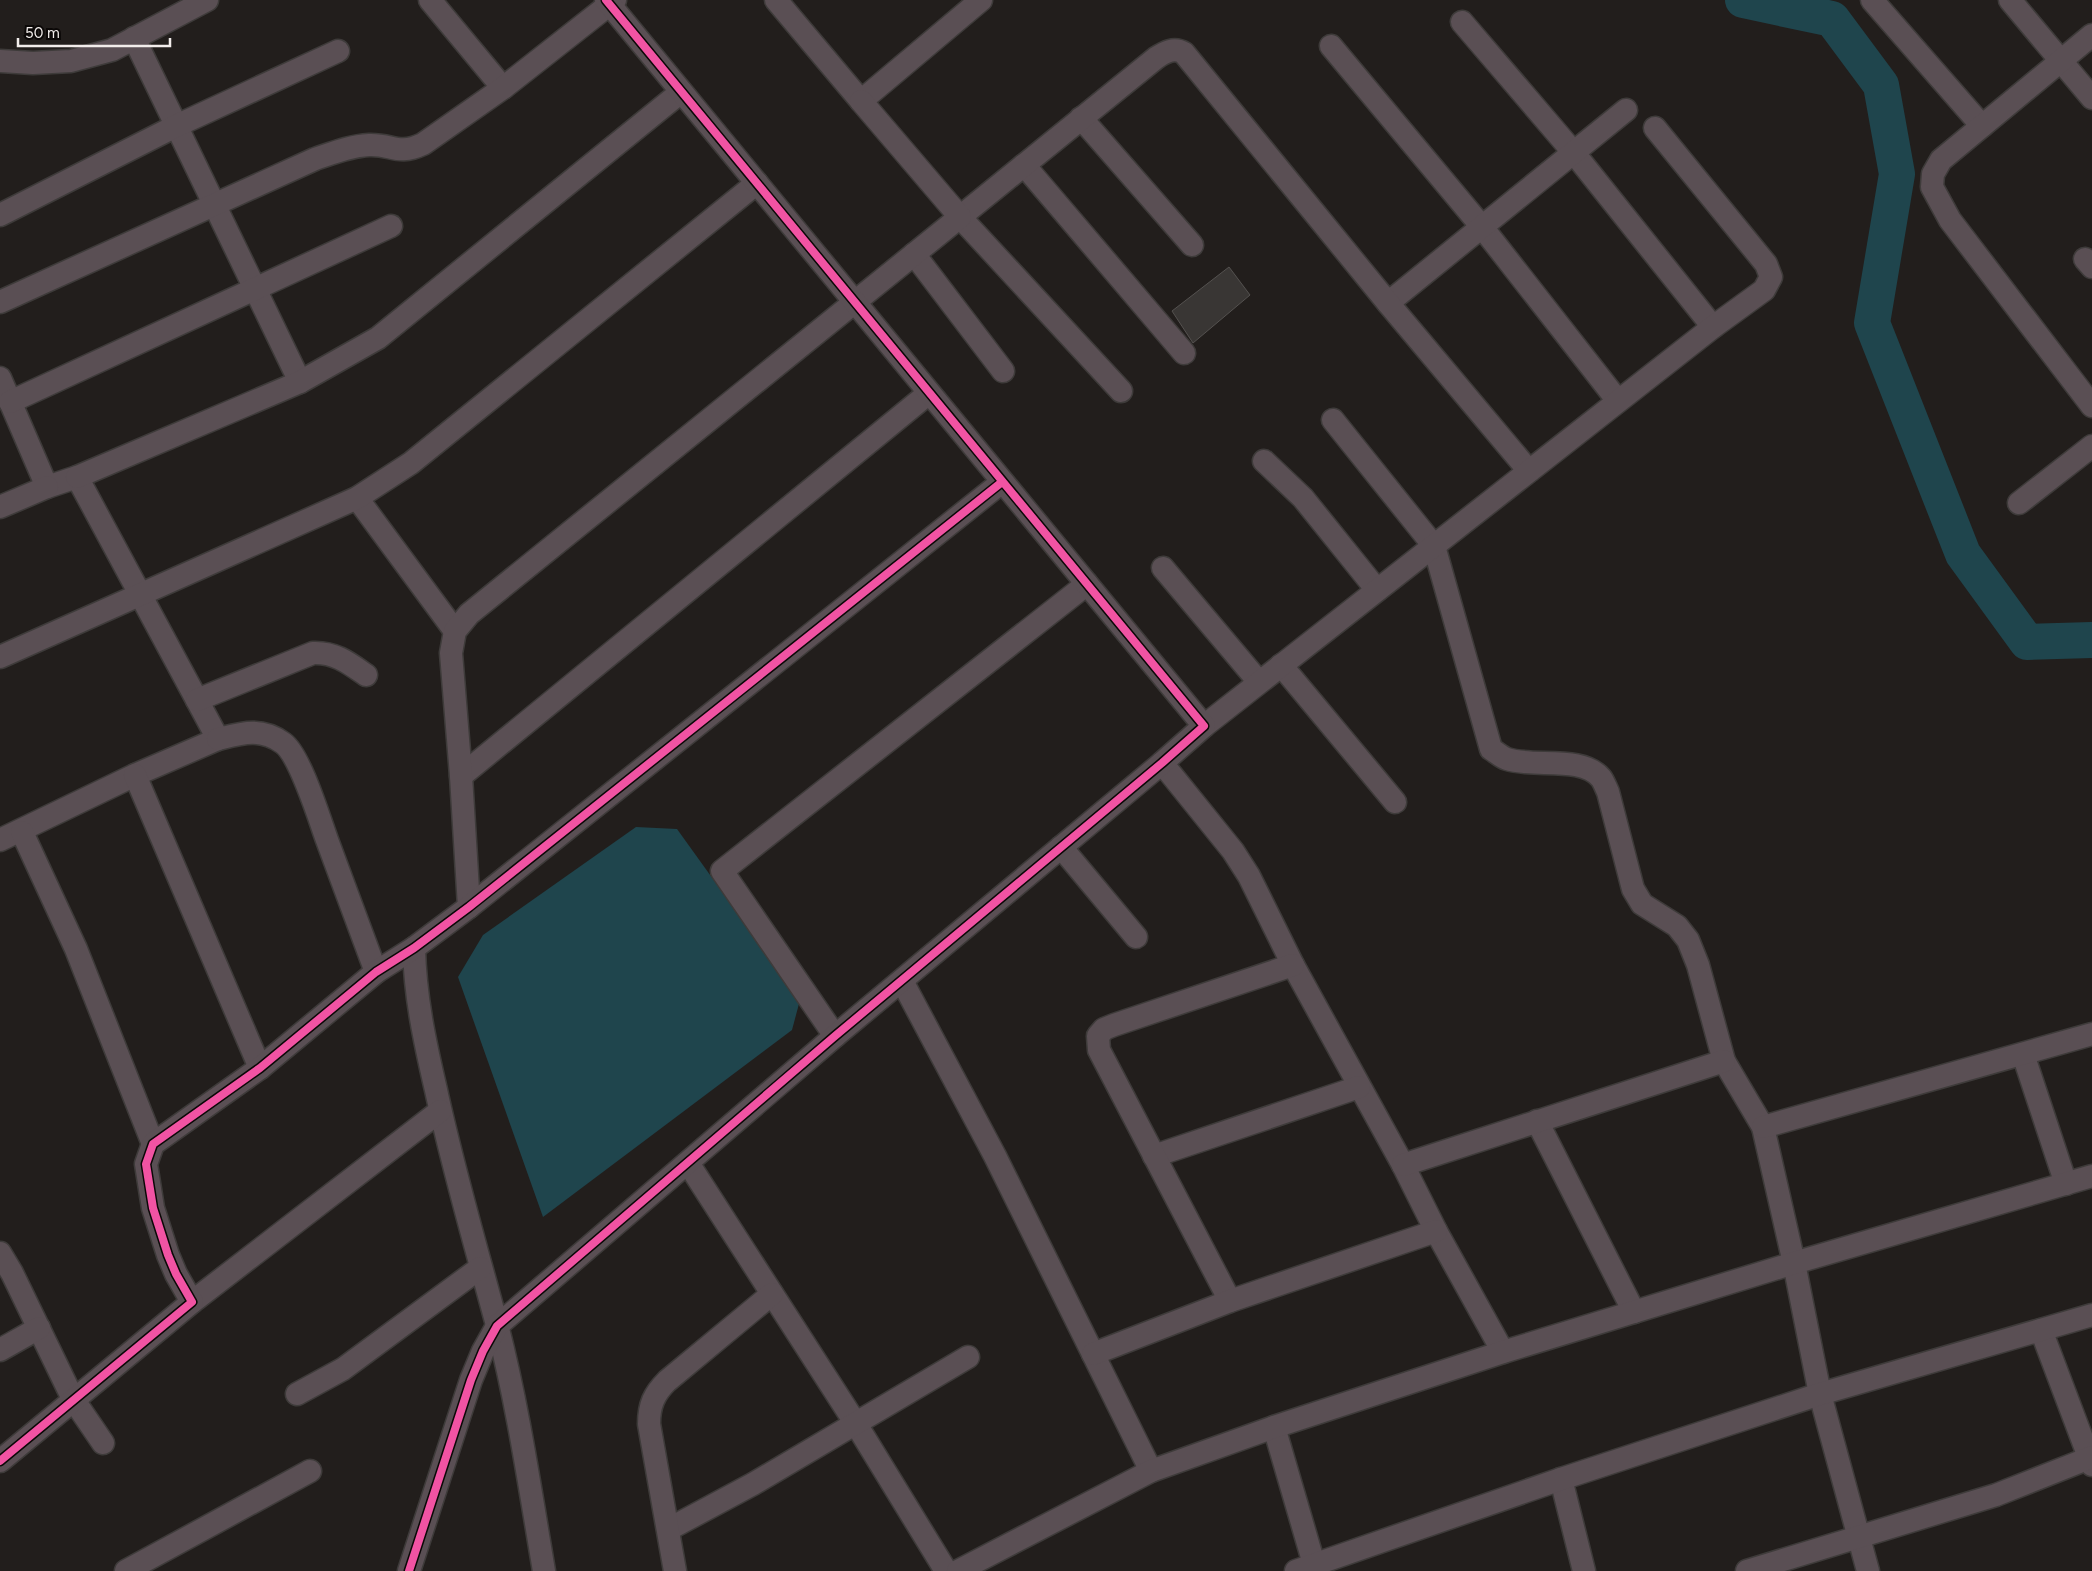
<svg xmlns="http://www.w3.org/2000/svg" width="2092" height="1571" viewBox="0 0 2092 1571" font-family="Figtree,sans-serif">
  <rect width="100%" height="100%" fill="#221e1c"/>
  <polygon fill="#1f454d" points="636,827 677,829 800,1000 792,1030 543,1217 458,977 483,935"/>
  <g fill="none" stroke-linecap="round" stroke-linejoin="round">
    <polyline stroke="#1f454d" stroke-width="36" points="1743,0 1832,19 1881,85 1897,174 1872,323 1963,554 2027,642 2092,640"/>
  </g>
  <polygon fill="#393634" stroke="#54514f" points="1229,267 1250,295 1193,343 1172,311"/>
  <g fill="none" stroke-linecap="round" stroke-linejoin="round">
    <defs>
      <g id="minor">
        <polyline points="430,0 503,88"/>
        <polyline points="776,0 861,101 981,0"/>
        <polyline points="1872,0 1982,126"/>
        <polyline points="2010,0 2092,98"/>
        <polyline points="1462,22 1574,153 1713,327"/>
        <polyline points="2092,35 1941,160 1933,174 1932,187 1950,220 2092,406"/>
        <polyline points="134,38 300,382"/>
        <polyline points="1331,46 1482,227 1618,401"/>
        <polyline points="0,61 33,63 71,61 112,50 207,0"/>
        <polyline points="1081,118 1192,245"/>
        <polyline points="1024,165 1184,353"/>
        <polyline points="0,215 176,126 338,51"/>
        <polyline points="914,254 1003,371"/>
        <polyline points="2085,259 2092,267"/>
        <path d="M 0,302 L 315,159 C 333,153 350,146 369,145 C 393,144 397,156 423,144 L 503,88 L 615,0"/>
        <polyline points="1388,303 1626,110"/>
        <polyline points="0,378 47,487 77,477 218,739 135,775 0,840"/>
        <path d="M 1121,391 L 960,217 L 1156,58 C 1165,52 1174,47 1184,53 L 1388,303 L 1529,471"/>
        <polyline points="10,402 391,226"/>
        <path d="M 1333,420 L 1434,546 L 1491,749 C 1496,752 1501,757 1507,759 C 1534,768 1582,755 1601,778 C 1604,782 1606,788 1608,792 L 1633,889 L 1642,904 L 1677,926 L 1688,940 L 1698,965 L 1724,1061 L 1763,1127 L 1794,1263 L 1820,1394 L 1868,1571"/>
        <polyline points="1264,461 1303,498 1377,590"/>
        <polyline points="77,477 300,382 378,338 681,92"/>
        <polyline points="357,498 455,631"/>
        <polyline points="2019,503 2092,446"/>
        <polyline points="0,507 47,487"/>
        <polyline points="1163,568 1259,682"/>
        <polyline points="0,657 357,498 411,463 757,183"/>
        <polyline points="1281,665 1395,802"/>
        <path d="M 197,700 L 313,653 C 335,652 349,663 366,675"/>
        <polyline points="1204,726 1713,327 1764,290 1771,277 1766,264 1655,128"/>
        <path d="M 218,739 C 242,733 261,727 283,743 C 300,755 319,818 327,840 C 343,884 360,928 376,972"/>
        <polyline points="1162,763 1233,851 1249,876 1293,965 1403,1165 1436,1231 1503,1352"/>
        <polyline points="135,775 260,1068"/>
        <polyline points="461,776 929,393"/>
        <polyline points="22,832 76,949 153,1144"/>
        <polyline points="1061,847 1136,937"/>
        <polyline points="469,907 461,776 451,653 455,631 469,614 960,217 861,101"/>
        <path d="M 414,948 C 415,997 425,1043 436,1090 C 453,1169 476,1247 497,1325 C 518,1406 530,1489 544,1571"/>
        <polyline points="902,981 995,1156 1151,1471"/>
        <polyline points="835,1036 722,871 1087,584"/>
        <polyline points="2023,1054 2066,1184"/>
        <polyline points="1537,1121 1634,1312"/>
        <polyline points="1763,1127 2092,1034"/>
        <polyline points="1154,1156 1359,1087"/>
        <polyline points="688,1163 856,1424 946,1571"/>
        <polyline points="1403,1165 1724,1061"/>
        <polyline points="0,1253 12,1273 73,1399 103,1443"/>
        <polyline points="1230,1301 1099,1050 1098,1036 1104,1029 1114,1025 1293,965"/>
        <polyline points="192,1302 440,1111"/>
        <polyline points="2041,1330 2092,1465"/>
        <polyline points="0,1350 39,1328"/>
        <polyline points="1093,1354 1230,1301 1436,1231"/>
        <polyline points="297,1394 343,1369 480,1268"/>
        <polyline points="1274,1427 1316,1571"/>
        <polyline points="0,1461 192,1302 176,1274 168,1255 153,1208 146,1164 153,1144 260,1068 376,972 414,948 469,907 1002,482"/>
        <polyline points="1561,1479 1584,1571"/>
        <polyline points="669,1529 753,1484 968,1357"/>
        <polyline points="126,1571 310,1471"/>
        <polyline points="409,1571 471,1380 483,1351 497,1326 835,1036 1162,763 1204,726 606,0"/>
        <path d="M 675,1571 L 649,1424 C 649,1405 654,1394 667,1381 L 772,1294"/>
        <polyline points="958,1571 1151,1471 1274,1427 1503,1352 1794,1263 2092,1176"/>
        <polyline points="1296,1571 1561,1479 1820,1394 2092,1315"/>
        <polyline points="1747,1571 1996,1495 2092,1457"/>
      </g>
    </defs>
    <use href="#minor" stroke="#3e3b3a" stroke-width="25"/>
    <use href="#minor" stroke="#5a4f54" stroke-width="22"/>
    <defs>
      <g id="cycleway">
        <polyline points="0,1461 192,1302 176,1274 168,1255 153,1208 146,1164 153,1144 260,1068 376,972 414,948 469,907 1002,482"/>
        <polyline points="409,1571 471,1380 483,1351 497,1326 835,1036 1162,763 1204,726 606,0"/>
      </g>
    </defs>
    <use href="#cycleway" stroke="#0b0807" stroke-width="11"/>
    <use href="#cycleway" stroke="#f153a3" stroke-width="8"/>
  </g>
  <path d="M18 38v8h152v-8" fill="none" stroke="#f2edeb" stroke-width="2.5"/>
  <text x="25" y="38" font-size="15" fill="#f2edeb" stroke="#0b0807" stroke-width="4" paint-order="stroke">50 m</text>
</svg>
